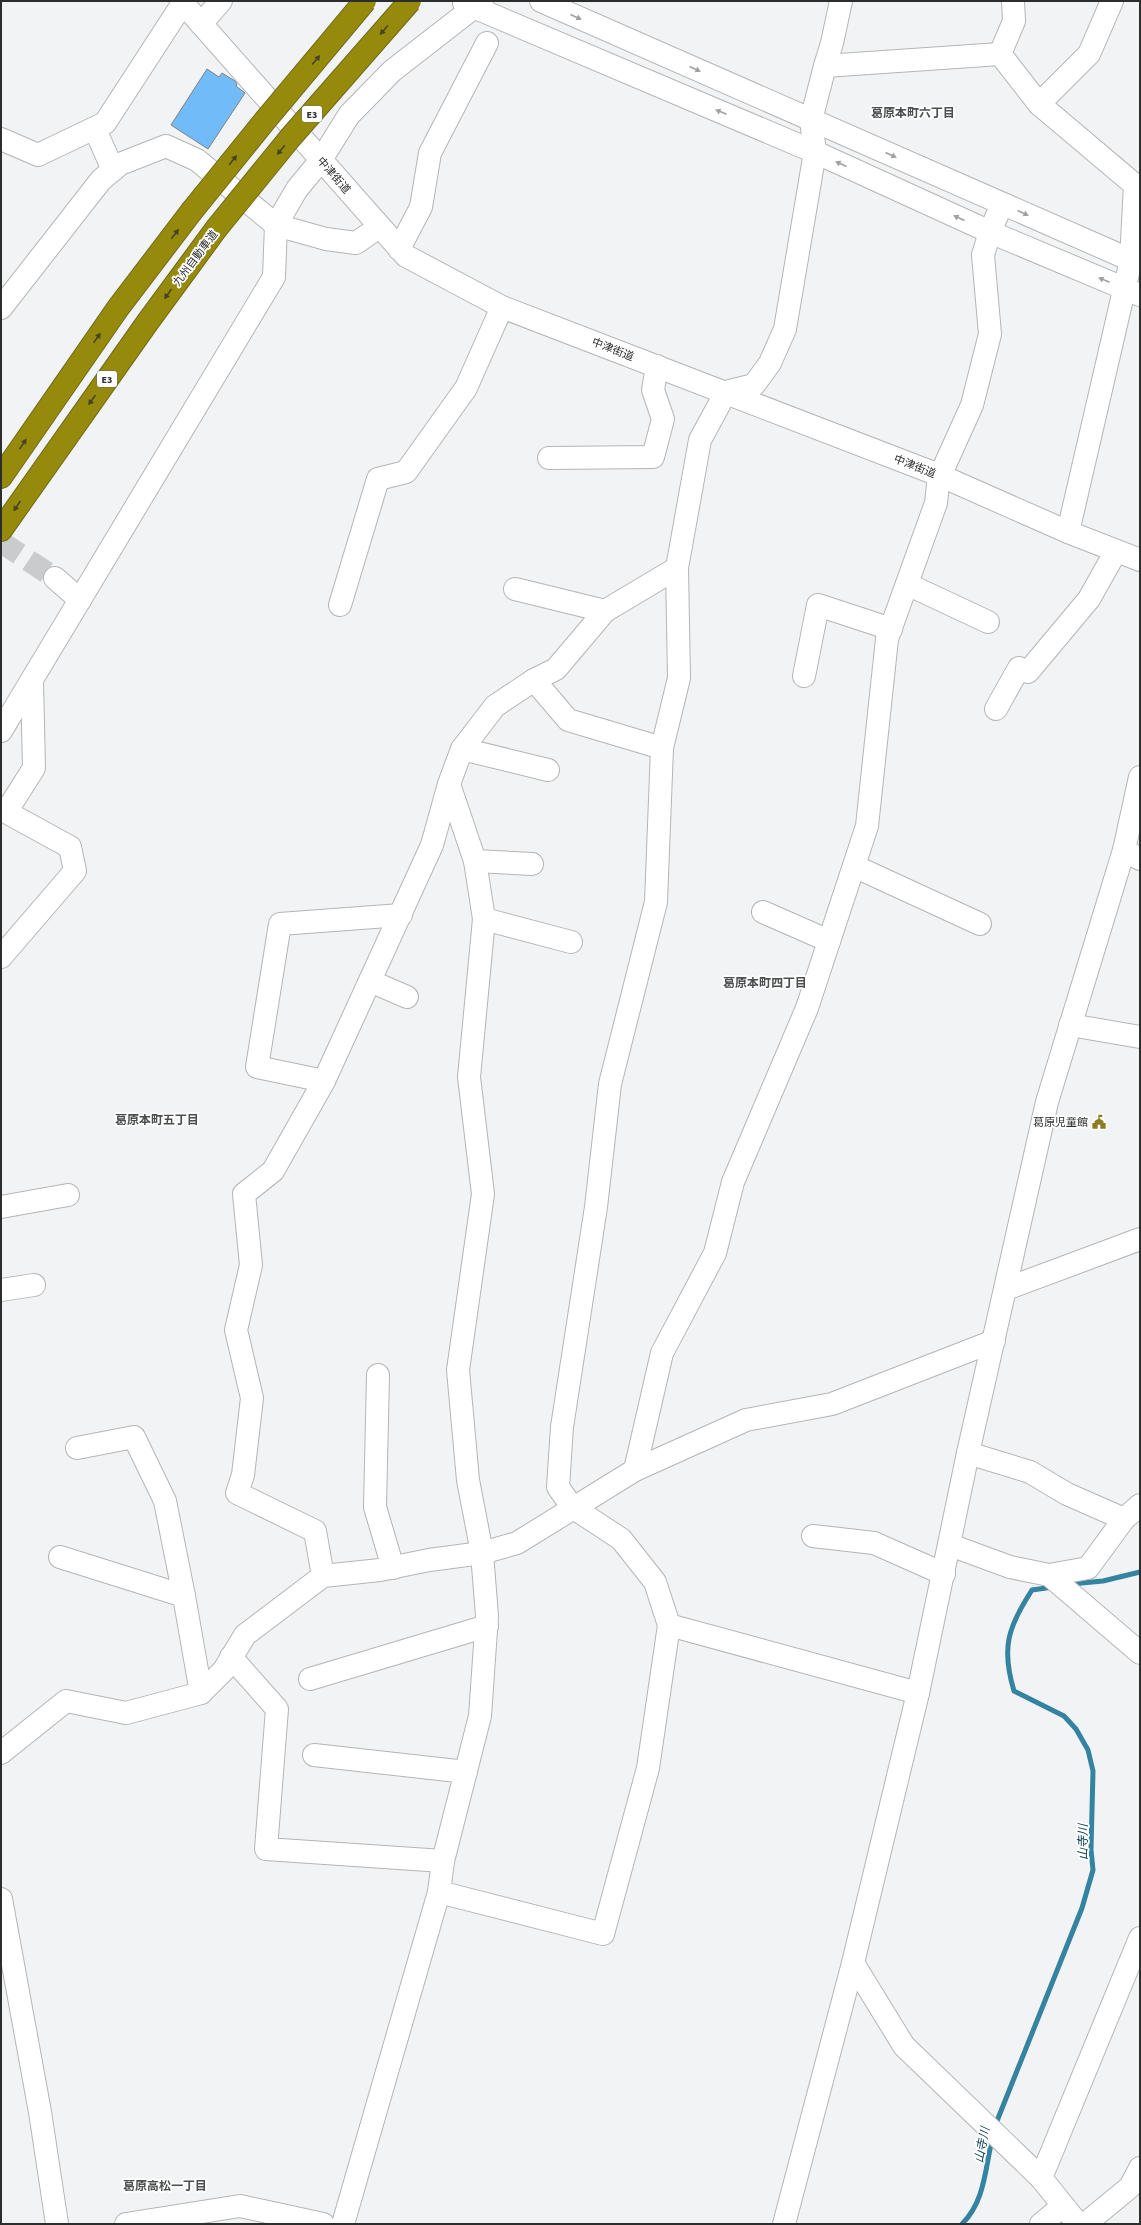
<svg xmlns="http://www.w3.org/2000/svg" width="1141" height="2225" viewBox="0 0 1141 2225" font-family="'Source Sans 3','Noto Sans JP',sans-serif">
  <rect width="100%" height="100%" fill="#f1f3f5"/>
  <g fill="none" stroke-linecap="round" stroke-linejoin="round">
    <g stroke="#3383a1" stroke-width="5">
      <polyline points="1071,1584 1103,1581 1140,1572"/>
      <path d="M 995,2126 L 1082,1908 L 1093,1870 L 1091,1850 L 1093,1771 L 1088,1750 L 1076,1729 L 1064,1716 L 1014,1691 C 1001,1648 1008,1627 1032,1590 L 1053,1587"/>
      <path d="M 962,2224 C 985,2201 985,2169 992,2140"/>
    </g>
  </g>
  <polygon fill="#71bbf9" stroke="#7f8182" points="207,69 219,77 222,73 235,81 237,84 236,86 245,93 208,149 171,125"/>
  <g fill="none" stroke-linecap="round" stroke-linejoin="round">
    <polyline stroke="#cacbcd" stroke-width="22" stroke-dasharray="22 11" stroke-linecap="butt" points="1,542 55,578"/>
    <defs>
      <g id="minor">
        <polyline points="181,1 406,256 502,307 939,475 1068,532 1140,560"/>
        <polyline points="541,1 1140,264"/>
        <polyline points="1013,1 1014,21 1000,54 1039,104 1135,185 1131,260 1068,532"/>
        <polyline points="464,3 815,152 990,232 1140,295"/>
        <polyline points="201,24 221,1"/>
        <polyline points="825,66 832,43 841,1"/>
        <polyline points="1039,104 1089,54 1112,1"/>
        <polyline points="95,129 113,170"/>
        <polyline points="1,139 38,155 105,123 183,3"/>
        <polyline points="399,249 421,207 430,153 487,43"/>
        <polyline points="1,308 101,180 120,164 166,146 197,160 276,225 326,239 356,243 379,227"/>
        <polyline points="549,458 653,457 663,419 653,390 657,366"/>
        <polyline points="55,578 80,600"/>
        <polyline points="907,584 988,622"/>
        <polyline points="515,589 605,611"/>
        <polyline points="340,605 378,479 406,472 466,388 502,307"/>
        <polyline points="804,676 818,605 891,629"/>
        <polyline points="534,680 568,720 662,748"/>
        <polyline points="996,709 1019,668 1028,672 1089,599 1116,551"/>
        <polyline points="1,731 274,277 276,225 297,189 321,160 349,115 392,71 482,1"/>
        <polyline points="462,749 548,770"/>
        <polyline points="1124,850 1140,859"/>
        <polyline points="475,861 532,864"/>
        <polyline points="854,866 980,924"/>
        <polyline points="763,912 829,941"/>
        <polyline points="484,919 571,942"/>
        <polyline points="1,957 75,871 70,847 6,812 34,768 32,681"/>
        <polyline points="370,981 407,997"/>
        <polyline points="1070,1025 1140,1037"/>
        <polyline points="324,1081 257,1067 280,924 401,915"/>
        <polyline points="1,1207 68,1195"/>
        <polyline points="1006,1289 1140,1239"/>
        <polyline points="1,1290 34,1285"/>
        <polyline points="378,1375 375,1507 393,1568"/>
        <polyline points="77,1448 134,1437 165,1501 184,1596"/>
        <polyline points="968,1453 1030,1472 1067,1494 1124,1519 1088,1568 1049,1575"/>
        <polyline points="635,1470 662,1353 715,1253 733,1182 807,1008 867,826 887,639 936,503 939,475 944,467 972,405 990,334 983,255 990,232 1002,204"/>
        <polyline points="1124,1519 1140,1505"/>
        <polyline points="813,1536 874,1543 944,1574"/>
        <polyline points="950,1545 1010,1567 1049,1575 1140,1653"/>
        <polyline points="60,1557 184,1596 201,1693"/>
        <polyline points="323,1576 315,1531 237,1493 243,1475 252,1398 236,1330 251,1265 244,1194 273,1171 324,1081 432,845 449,784 462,749 495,706 534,680 556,669 605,611 677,568"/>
        <polyline points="669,1625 918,1693"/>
        <polyline points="231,1657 277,1709 266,1849 443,1861"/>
        <polyline points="310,1679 487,1626"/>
        <polyline points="1,1753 66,1701 126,1713 201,1693 224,1670 245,1635 323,1576 380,1570 429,1560 482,1553 517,1543 635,1470 746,1420 832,1404 994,1341"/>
        <polyline points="314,1755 466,1772"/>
        <polyline points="439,1892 603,1934 648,1768 669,1625 655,1582 621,1539 572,1507 558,1487 562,1427 596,1207 610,1084 656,902 662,748 679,678 677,568 700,440 726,392 754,385 770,363 785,329 815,152 811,120 825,66 1000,54"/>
        <polyline points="1,1899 40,2112 57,2224"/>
        <polyline points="853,1963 904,2046 1041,2178 1078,2224"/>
        <polyline points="1041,2178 1140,1938"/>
        <polyline points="126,2224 240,2206 323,2224"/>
        <polyline points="343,2224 439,1892 443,1861 480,1716 487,1616 482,1553 468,1480 458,1370 483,1194 469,1077 484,919 475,861 449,784"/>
        <polyline points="784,2224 853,1963 918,1693 968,1453 1047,1102 1124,850 1140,777"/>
        <polyline points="1041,2224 1063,2206"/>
        <polyline points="1085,2224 1130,2187 1140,2168"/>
      </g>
      <g id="highway">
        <polyline points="1,477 118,308 191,212"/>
        <polyline points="1,530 147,323 216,229"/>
      </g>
    </defs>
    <use href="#minor" stroke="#b4b5b6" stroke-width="24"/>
    <use href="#highway" stroke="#716918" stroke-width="24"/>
    <use href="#minor" stroke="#fff" stroke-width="22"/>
    <use href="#highway" stroke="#968a0c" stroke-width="22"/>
    <defs>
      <g id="highway-bridge">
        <polyline points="191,212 263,123 365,1"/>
        <polyline points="216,229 290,138 410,1"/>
      </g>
    </defs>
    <use href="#highway-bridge" stroke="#716918" stroke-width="24" stroke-linecap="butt"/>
    <use href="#highway-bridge" stroke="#968a0c" stroke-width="22"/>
  </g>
  <defs><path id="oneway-solid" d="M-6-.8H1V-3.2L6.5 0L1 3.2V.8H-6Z"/></defs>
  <g fill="#a0a0a0">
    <use href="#oneway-solid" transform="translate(576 17) rotate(24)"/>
    <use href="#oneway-solid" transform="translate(695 69) rotate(24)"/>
    <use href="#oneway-solid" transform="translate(721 112) rotate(-157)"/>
    <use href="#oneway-solid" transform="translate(891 155) rotate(24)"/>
    <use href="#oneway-solid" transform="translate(841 164) rotate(-155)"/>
    <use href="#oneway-solid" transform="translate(1023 213) rotate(24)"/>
    <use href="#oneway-solid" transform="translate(959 218) rotate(-155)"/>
    <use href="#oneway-solid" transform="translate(1104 280) rotate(-157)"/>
  </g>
  <g fill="#464425">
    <use href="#oneway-solid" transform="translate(384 30) rotate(131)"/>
    <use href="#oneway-solid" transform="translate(316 60) rotate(-50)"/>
    <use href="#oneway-solid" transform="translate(281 150) rotate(129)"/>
    <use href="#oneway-solid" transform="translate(233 160) rotate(-51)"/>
    <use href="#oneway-solid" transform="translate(175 234) rotate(-53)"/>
    <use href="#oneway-solid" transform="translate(168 294) rotate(126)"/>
    <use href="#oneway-solid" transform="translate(97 338) rotate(-55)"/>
    <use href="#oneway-solid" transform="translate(92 400) rotate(125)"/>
    <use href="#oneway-solid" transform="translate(23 444) rotate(-56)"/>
    <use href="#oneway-solid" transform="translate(17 506) rotate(124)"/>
  </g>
  <defs>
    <symbol id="civic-bare" viewBox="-9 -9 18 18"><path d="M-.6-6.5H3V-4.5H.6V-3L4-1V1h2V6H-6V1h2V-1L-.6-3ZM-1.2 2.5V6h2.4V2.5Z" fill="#8d7b21" stroke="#fff" stroke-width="2.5" paint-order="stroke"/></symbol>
  </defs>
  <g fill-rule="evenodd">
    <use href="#civic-bare" x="1089" y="1112" width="20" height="20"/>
  </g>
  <g text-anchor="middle" stroke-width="3.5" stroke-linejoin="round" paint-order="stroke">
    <g fill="#fff" stroke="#6b6c6c" stroke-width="1">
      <rect x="302" y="106" width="20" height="16" rx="3"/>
      <rect x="97" y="371" width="20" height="16" rx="3"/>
    </g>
    <g font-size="10" font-weight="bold" fill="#2c2d2d">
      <text x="312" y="118">E3</text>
      <text x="107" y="383">E3</text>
    </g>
    <g font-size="11" fill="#2c2d2d" stroke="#fff">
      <text transform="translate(334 175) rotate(49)" y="4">中津街道</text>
      <text transform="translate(195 258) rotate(-53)" y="4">九州自動車道</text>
      <text transform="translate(613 349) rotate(21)" y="4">中津街道</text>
      <text transform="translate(915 466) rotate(21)" y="4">中津街道</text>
    </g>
    <g font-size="11" fill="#2c2d2d" stroke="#fff" text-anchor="end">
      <text x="1088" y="1126">葛原児童館</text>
    </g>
    <g font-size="12" font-weight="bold" fill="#4c4e4f" stroke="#fff">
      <text x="913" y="117">葛原本町六丁目</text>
      <text x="765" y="987">葛原本町四丁目</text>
      <text x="157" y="1124">葛原本町五丁目</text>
      <text x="165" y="2190">葛原高松一丁目</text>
    </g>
    <g font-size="12" font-style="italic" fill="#033748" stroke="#fff">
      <text transform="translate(1083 1842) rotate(-90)" y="4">山寺川</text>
      <text transform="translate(982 2145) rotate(-79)" y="4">山寺川</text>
    </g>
  </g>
  <rect width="1141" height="2225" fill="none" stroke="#2c2d2d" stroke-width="4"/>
</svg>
